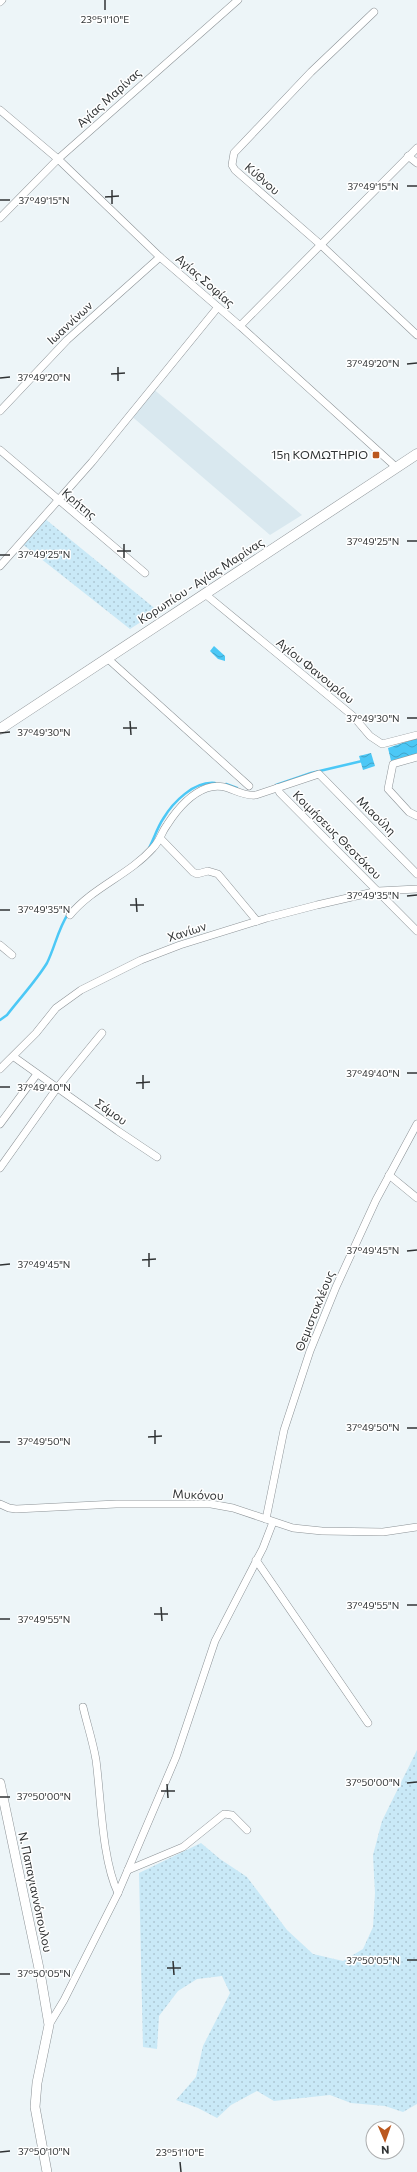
<svg xmlns="http://www.w3.org/2000/svg" width="417" height="2172" viewBox="0 0 417 2172" font-family="Commissioner,sans-serif">
  <defs>
    <pattern id="grass-dots" width="8" height="8" patternUnits="userSpaceOnUse"><rect width="8" height="8" fill="#c9e9f7"/><path d="M2 2h.1M6 6h.1" fill="none" stroke="#adc8d4" stroke-width="1.8" stroke-linecap="round"/></pattern>
    <pattern id="water-waves" width="16" height="10" patternUnits="userSpaceOnUse"><rect width="16" height="10" fill="#4cc8f6"/><path d="M0 5q4-4 8 0t8 0" fill="none" stroke="#40a3c8"/></pattern>
  </defs>
  <rect width="100%" height="100%" fill="#edf5f8"/>
  <polygon fill="#d9e8ef" points="151,387 302,515 270,535 129,414"/>
  <g fill="url(#grass-dots)">
    <polygon points="44,518 158,611 130,629 21,543"/>
    <polygon points="417,1750 417,2104 403,2112 385,2106 351,2103 330,2095 274,2101 257,2091 231,2105 217,2118 198,2108 176,2100 196,2077 203,2046 230,1993 222,1976 197,1979 178,1991 159,2016 157,2049 143,2047 139,1873 201,1843 220,1859 247,1877 287,1930 313,1954 343,1961 363,1949 373,1927 375,1893 373,1855 382,1821"/>
  </g>
  <g fill="url(#water-waves)">
    <polygon points="214,646 225,656 225,661 218,659 210,651"/>
    <polygon points="417,738 417,756 391,761 388,748"/>
    <polygon points="371,753 375,766 363,770 359,756"/>
  </g>
  <g fill="none" stroke-linecap="round" stroke-linejoin="round">
    <g stroke="#4cc8f6" stroke-width="2.5">
      <polyline points="226,784 237,788"/>
      <polyline points="276,785 311,773 362,761"/>
      <path d="M 149,848 C 154,839 157,828 163,819 C 173,802 194,781 215,783"/>
      <path d="M 0,1020 L 7,1015 C 20,998 36,981 47,963 C 55,947 58,929 68,914"/>
    </g>
    <defs>
      <g id="minor">
        <polyline points="0,2 2,0"/>
        <polyline points="374,12 311,72 234,153 232,165 235,170 321,245 417,335"/>
        <polyline points="0,110 58,159 160,257 240,326 397,468"/>
        <polyline points="408,156 417,163"/>
        <polyline points="0,218 58,159 238,0"/>
        <polyline points="240,326 417,148"/>
        <polyline points="0,411 67,340 160,257"/>
        <polyline points="0,450 145,573"/>
        <polyline points="0,566 92,462 218,307"/>
        <polyline points="205,594 353,716 370,736 382,744 417,735"/>
        <polyline points="107,658 249,786"/>
        <polyline points="417,757 393,764 388,789 409,812 417,816"/>
        <polyline points="277,788 280,793 417,931"/>
        <polyline points="161,839 193,872 197,874 208,871 218,874 257,921"/>
        <path d="M 70,915 C 93,887 129,875 153,848 C 160,841 161,833 167,825 C 176,811 190,794 207,788 C 228,781 237,797 256,795 L 319,774 L 417,874"/>
        <polyline points="0,945 12,955"/>
        <polyline points="14,1057 118,1131 157,1157"/>
        <polyline points="0,1069 36,1033 56,1008 81,990 141,960 180,945 267,918 317,905 378,891 417,889"/>
        <polyline points="0,1124 37,1074"/>
        <polyline points="0,1168 57,1088 102,1033"/>
        <polyline points="389,1175 417,1198"/>
        <polyline points="0,1504 9,1508 16,1509 116,1504 211,1504 233,1508 293,1528 322,1531 383,1532 417,1527"/>
        <polyline points="266,1519 284,1430 310,1351 336,1287 376,1200 417,1124"/>
        <polyline points="256,1560 368,1723"/>
        <path d="M 83,1707 C 87,1724 93,1742 96,1760 C 101,1798 102,1860 118,1893"/>
        <polyline points="128,1870 183,1847 224,1814 232,1815 247,1830"/>
        <polyline points="49,2025 64,2000 118,1893 176,1757 215,1641 263,1548 273,1522"/>
      </g>
      <polyline id="tertiary" points="0,1783 41,1978 49,2025 37,2083 35,2107 47,2172"/>
      <polyline id="secondary" points="0,729 417,454"/>
    </defs>
    <use href="#minor" stroke="#8c9296" stroke-width="8"/>
    <use href="#tertiary" stroke="#8c9296" stroke-width="10"/>
    <use href="#secondary" stroke="#8c9296" stroke-width="11"/>
    <use href="#minor" stroke="#fff" stroke-width="7"/>
    <use href="#tertiary" stroke="#fff" stroke-width="9"/>
    <use href="#secondary" stroke="#fff" stroke-width="10"/>
  </g>
  <path fill="none" stroke="#303334" stroke-width="1.5" d="M 105,0 L 105,10M 407,186 L 417,186M 112,190 L 112,204M 105,197 L 119,196M 0,200 L 10,200M 407,364 L 417,363M 118,367 L 118,381M 111,374 L 125,373M 0,378 L 10,377M 407,541 L 417,541M 124,544 L 124,558M 117,551 L 131,551M 0,555 L 10,555M 407,718 L 417,718M 130,721 L 131,735M 123,728 L 137,728M 0,733 L 10,732M 407,896 L 417,895M 136,898 L 137,912M 130,905 L 144,905M 0,910 L 10,910M 407,1073 L 417,1073M 143,1075 L 143,1089M 136,1083 L 150,1082M 0,1087 L 10,1087M 407,1251 L 417,1250M 149,1253 L 149,1267M 142,1260 L 156,1259M 0,1265 L 10,1264M 407,1428 L 417,1428M 155,1430 L 155,1444M 148,1437 L 162,1436M 0,1442 L 10,1442M 407,1605 L 417,1605M 161,1607 L 162,1621M 154,1614 L 168,1614M 0,1619 L 10,1619M 407,1783 L 417,1782M 167,1784 L 168,1798M 161,1791 L 175,1791M 0,1797 L 10,1797M 407,1960 L 417,1960M 173,1961 L 174,1975M 167,1968 L 181,1968M 0,1974 L 10,1974M 0,2152 L 10,2151M 180,2162 L 181,2172"/>
  <rect fill="#bb581f" stroke="#fff" stroke-width="1.5" x="372" y="451" width="8" height="8" rx="2"/>
  <g text-anchor="middle" stroke-width="3" stroke-linejoin="round" paint-order="stroke">
    <g font-size="12" fill="#303334" stroke="#fff">
      <text transform="translate(109 98) rotate(-42)" y="4">Αγίας Μαρίνας</text>
      <text transform="translate(262 179) rotate(41)" y="4">Κύθνου</text>
      <text transform="translate(205 281) rotate(41)" y="4">Αγίας Σοφίας</text>
      <text transform="translate(70 323) rotate(-43)" y="4">Ιωαννίνων</text>
      <text transform="translate(79 504) rotate(40)" y="4">Κρήτης</text>
      <text transform="translate(201 581) rotate(-33)" y="4">Κορωπίου - Αγίας Μαρίνας</text>
      <text transform="translate(315 671) rotate(39)" y="4">Αγίου Φανουρίου</text>
      <text transform="translate(376 816) rotate(45)" y="4">Μιαούλη</text>
      <text transform="translate(337 835) rotate(45)" y="4">Κοιμήσεως Θεοτόκου</text>
      <text transform="translate(187 932) rotate(-18)" y="4">Χανίων</text>
      <text transform="translate(111 1112) rotate(35)" y="4">Σάμου</text>
      <text transform="translate(315 1311) rotate(-68)" y="4">Θεμιστοκλέους</text>
      <text transform="translate(198 1495) rotate(2)" y="4">Μυκόνου</text>
      <text transform="translate(35 1892) rotate(78)" y="4">Ν. Παπαγιαννόπουλου</text>
    </g>
    <g font-size="12" fill="#303334" stroke="#fff" text-anchor="end">
      <text x="368" y="459">15η ΚΟΜΩΤΗΡΙΟ</text>
    </g>
  </g>
  <g font-size="10" text-anchor="middle" fill="#303334" stroke="#fff" stroke-width="3" stroke-linejoin="round" paint-order="stroke">
    <text x="105" y="23">23°51'10"E</text>
    <text x="373" y="190">37°49'15"N</text>
    <text x="44" y="204">37°49'15"N</text>
    <text x="373" y="367">37°49'20"N</text>
    <text x="44" y="381">37°49'20"N</text>
    <text x="373" y="545">37°49'25"N</text>
    <text x="44" y="558">37°49'25"N</text>
    <text x="373" y="722">37°49'30"N</text>
    <text x="44" y="736">37°49'30"N</text>
    <text x="373" y="899">37°49'35"N</text>
    <text x="44" y="913">37°49'35"N</text>
    <text x="373" y="1077">37°49'40"N</text>
    <text x="44" y="1091">37°49'40"N</text>
    <text x="373" y="1254">37°49'45"N</text>
    <text x="44" y="1268">37°49'45"N</text>
    <text x="373" y="1431">37°49'50"N</text>
    <text x="44" y="1445">37°49'50"N</text>
    <text x="373" y="1609">37°49'55"N</text>
    <text x="44" y="1623">37°49'55"N</text>
    <text x="373" y="1786">37°50'00"N</text>
    <text x="44" y="1800">37°50'00"N</text>
    <text x="373" y="1964">37°50'05"N</text>
    <text x="44" y="1977">37°50'05"N</text>
    <text x="44" y="2155">37°50'10"N</text>
    <text x="180" y="2156">23°51'10"E</text>
  </g>
  <g transform="translate(385 2140) rotate(178)"><circle r="19" fill="#ffffff" stroke="#acadae"/>
  <path d="M0-3L7 15L0 10L-7 15Z" fill="#bb581f"/>
  <text y="-6" font-size="11" font-weight="bold" text-anchor="middle" fill="#303334">N</text>
  </g>
</svg>
